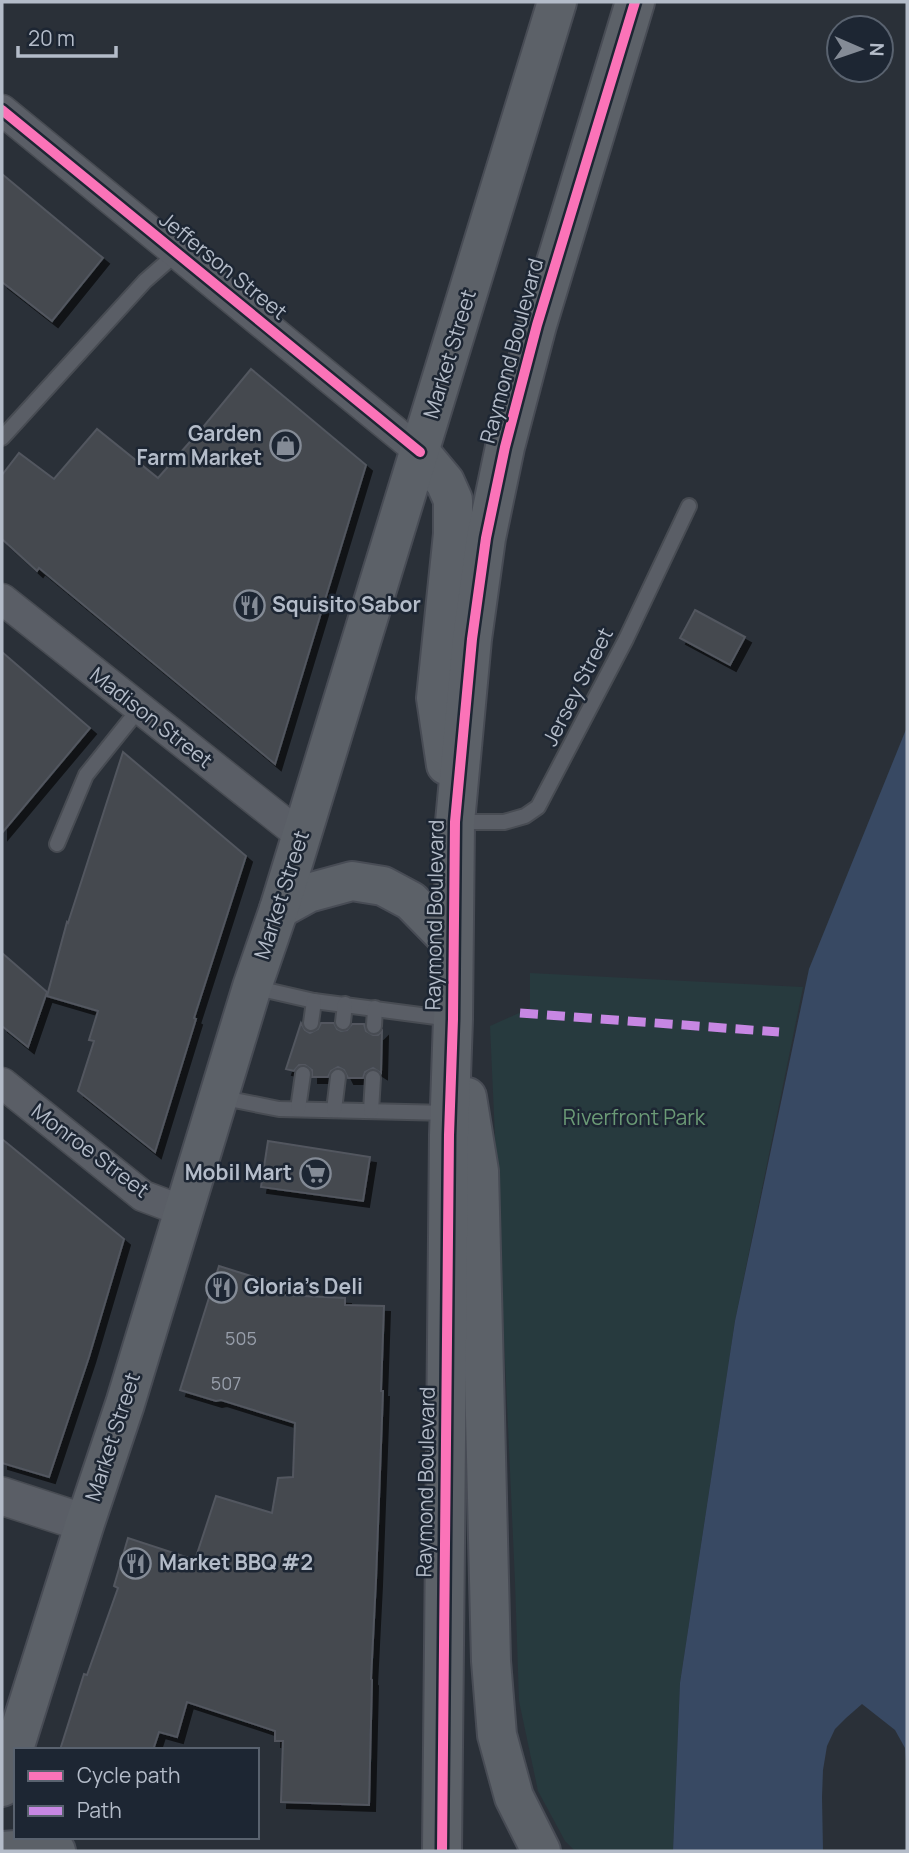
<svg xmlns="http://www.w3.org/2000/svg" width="909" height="1853" viewBox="0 0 909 1853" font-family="Manrope,sans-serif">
  <defs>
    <filter id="shadow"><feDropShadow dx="6" dy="6" stdDeviation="0" flood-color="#0009"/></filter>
  </defs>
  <rect width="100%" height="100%" fill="#2a3038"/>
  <polygon fill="#273a3e" points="530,973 803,987 735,1321 680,1683 673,1851 575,1851 565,1841 538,1791 519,1701 515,1582 490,1026 530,1008"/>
  <polygon fill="#384963" points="907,727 907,1851 673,1851 680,1683 735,1321 809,969"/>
  <polygon fill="#2a3038" points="862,1704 895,1730 905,1748 907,1772 907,1851 823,1851 822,1797 823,1770 827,1746 835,1729 846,1718"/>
  <g fill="#444950" stroke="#52575f" stroke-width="2" filter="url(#shadow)">
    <polygon points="2,174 103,258 52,321 2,282"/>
    <polygon points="251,369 366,465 275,764 39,568 37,571 2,539 2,475 19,453 54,479 97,429 158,478 204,426"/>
    <polygon points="695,610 745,637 730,665 680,638"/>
    <polygon points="2,652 90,728 2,833"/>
    <polygon points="123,752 246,856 194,1018 196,1019 155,1152 78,1091 94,1041 89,1040 98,1011 47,996 67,922 68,923"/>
    <polygon points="2,953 47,992 28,1047 2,1026"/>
    <polygon points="301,1023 305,1030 310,1033 318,1029 321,1023 334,1023 337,1029 341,1031 347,1030 352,1024 364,1024 366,1031 373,1035 378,1035 382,1031 381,1073 373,1068 365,1072 363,1078 348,1078 344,1070 338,1067 331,1071 328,1077 312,1077 312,1070 305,1065 299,1065 294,1071 286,1069"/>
    <polygon points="2,1139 124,1239 89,1357 49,1477 2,1463"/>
    <polygon points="268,1141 370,1157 363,1201 261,1187"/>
    <polygon points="219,1266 286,1287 283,1295 345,1298 345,1305 384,1306 381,1391 383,1391 376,1580 371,1679 372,1680 369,1805 281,1802 283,1741 275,1741 275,1731 187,1702 177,1737 159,1732 153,1750 60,1750 84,1674 87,1675 118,1588 114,1586 128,1538 195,1560 216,1496 272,1513 278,1478 293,1477 295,1423 221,1400 216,1401 180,1390"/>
  </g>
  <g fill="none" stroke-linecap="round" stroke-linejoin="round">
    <defs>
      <g id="service">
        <polyline points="2,438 145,281 177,253"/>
        <polyline points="456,822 504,822 525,816 538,807 626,639 689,506"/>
        <polyline points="57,844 86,775 139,709"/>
        <polyline points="253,987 314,1001 451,1019"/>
        <polyline points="343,1022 345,1004"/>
        <polyline points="311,1023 314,1001"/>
        <polyline points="374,1026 375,1008"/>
        <polyline points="219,1097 279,1109 449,1113"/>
        <polyline points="298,1109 303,1074"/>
        <polyline points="334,1110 338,1077"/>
        <polyline points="371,1111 373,1078"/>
      </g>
      <g id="minor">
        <polyline points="2,110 420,452"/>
        <polyline points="2,599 301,836"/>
        <polyline points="2,1083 143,1196 183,1211"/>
      </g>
      <polyline id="tertiary" points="2,1496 85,1523"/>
      <g id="primary">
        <polyline points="420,452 445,482 453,500 453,534 436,698 446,765"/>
        <polyline points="279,909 308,893 352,881 383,886 411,901 453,944"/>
        <polyline points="467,1097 479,1171 491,1661 497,1735 514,1797 541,1851"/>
        <polyline points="2,1787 85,1523 125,1404 252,987 279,909 557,2"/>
        <polyline points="3,1851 43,1848 56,1851"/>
        <polyline points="442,1851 449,1135 453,1019 455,822 472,639 486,538 505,447 537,325 635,2"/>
      </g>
    </defs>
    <use href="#service" stroke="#484c53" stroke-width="18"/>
    <use href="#minor" stroke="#484c53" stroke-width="33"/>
    <use href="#tertiary" stroke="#484c53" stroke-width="40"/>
    <use href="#primary" stroke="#484c55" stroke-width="42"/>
    <use href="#service" stroke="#5a5e66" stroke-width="14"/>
    <use href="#minor" stroke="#5a5e66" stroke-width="30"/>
    <use href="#tertiary" stroke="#5a5e66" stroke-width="37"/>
    <use href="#primary" stroke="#5c6168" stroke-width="38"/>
    <polyline stroke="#c787e3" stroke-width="9" stroke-dasharray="18 9" stroke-linecap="butt" points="520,1013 779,1032"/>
    <defs>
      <g id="cycleway">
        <polyline points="2,110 420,452"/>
        <polyline points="442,1851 449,1135 453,1019 455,822 472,639 486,538 505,447 537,325 635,2"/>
      </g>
    </defs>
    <use href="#cycleway" stroke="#1d2633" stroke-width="15"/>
    <use href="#cycleway" stroke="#fb73b8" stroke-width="10"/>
  </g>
  <defs>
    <symbol id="shop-ring" viewBox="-11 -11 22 22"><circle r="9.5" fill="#1d2633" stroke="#848b96" stroke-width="1.5"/><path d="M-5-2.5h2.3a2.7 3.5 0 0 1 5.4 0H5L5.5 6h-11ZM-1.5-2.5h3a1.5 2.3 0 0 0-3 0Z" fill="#848b96"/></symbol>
    <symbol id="restaurant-ring" viewBox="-11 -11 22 22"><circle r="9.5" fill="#1d2633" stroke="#848b96" stroke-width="1.5"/><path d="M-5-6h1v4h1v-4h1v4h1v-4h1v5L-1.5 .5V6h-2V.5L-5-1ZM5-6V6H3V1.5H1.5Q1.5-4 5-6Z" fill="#848b96"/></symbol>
    <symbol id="supermarket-ring" viewBox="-11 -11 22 22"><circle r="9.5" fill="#1d2633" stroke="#848b96" stroke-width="1.5"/><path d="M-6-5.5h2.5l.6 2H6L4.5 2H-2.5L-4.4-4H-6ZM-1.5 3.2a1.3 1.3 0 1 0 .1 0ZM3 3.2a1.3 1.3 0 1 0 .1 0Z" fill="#848b96"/></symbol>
  </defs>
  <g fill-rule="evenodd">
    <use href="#shop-ring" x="268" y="428" width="35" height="35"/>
    <use href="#restaurant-ring" x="232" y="588" width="35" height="35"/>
    <use href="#supermarket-ring" x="298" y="1156" width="35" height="35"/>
    <use href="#restaurant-ring" x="204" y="1270" width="35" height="35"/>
    <use href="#restaurant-ring" x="118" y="1546" width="35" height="35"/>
  </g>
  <g text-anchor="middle" stroke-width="5" stroke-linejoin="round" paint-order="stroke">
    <g font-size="18" fill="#989fab">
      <text x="241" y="1345">505</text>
      <text x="226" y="1390">507</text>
    </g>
    <g font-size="21" fill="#b4bcc9" stroke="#1d2633">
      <text transform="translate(223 266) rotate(39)" y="7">Jefferson Street</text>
      <text transform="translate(512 351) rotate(-75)" y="7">Raymond Boulevard</text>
      <text transform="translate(450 354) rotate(-73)" y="7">Market Street</text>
      <text transform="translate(578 687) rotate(-63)" y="7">Jersey Street</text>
      <text transform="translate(151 718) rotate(38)" y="7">Madison Street</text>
      <text transform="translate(282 895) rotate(-72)" y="7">Market Street</text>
      <text transform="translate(435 915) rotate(-89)" y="7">Raymond Boulevard</text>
      <text transform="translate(90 1151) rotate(37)" y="7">Monroe Street</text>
      <text transform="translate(113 1437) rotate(-72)" y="7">Market Street</text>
      <text transform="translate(426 1482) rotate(-89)" y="7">Raymond Boulevard</text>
    </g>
    <g font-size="21" font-weight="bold" fill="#b4bcc9" stroke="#1d2633" text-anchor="start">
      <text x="262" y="441" text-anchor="end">Garden<tspan x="262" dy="24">Farm Market</tspan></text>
      <text x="272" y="612">Squisito Sabor</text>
      <text x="292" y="1180" text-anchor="end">Mobil Mart</text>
      <text x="244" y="1294">Gloria's Deli</text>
      <text x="159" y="1570">Market BBQ #2</text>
    </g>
    <g font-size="21" fill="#6b9a76" stroke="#1d2633">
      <text x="634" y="1125">Riverfront Park</text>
    </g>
  </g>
  <rect width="909" height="1853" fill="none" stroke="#b4bcc9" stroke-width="7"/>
  <rect x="14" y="1748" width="245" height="91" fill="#1d2633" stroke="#59626f" stroke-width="2"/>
  <rect x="28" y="1771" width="35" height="10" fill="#fb73b8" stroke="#59626f" stroke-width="2"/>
  <text x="77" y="1783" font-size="21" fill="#b4bcc9">Cycle path</text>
  <rect x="28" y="1806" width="35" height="10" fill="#c787e3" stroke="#59626f" stroke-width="2"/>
  <text x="77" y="1818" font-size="21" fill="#b4bcc9">Path</text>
  <g transform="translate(860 49) rotate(92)"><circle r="33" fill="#1d2633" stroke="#59626f" stroke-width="2"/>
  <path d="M0-5L12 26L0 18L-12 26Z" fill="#848b96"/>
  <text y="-10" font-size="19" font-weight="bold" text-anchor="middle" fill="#b4bcc9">N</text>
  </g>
  <path d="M18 46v10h98v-10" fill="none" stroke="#b4bcc9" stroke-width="3.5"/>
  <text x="28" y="46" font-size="21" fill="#b4bcc9" stroke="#1d2633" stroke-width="5" paint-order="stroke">20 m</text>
</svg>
